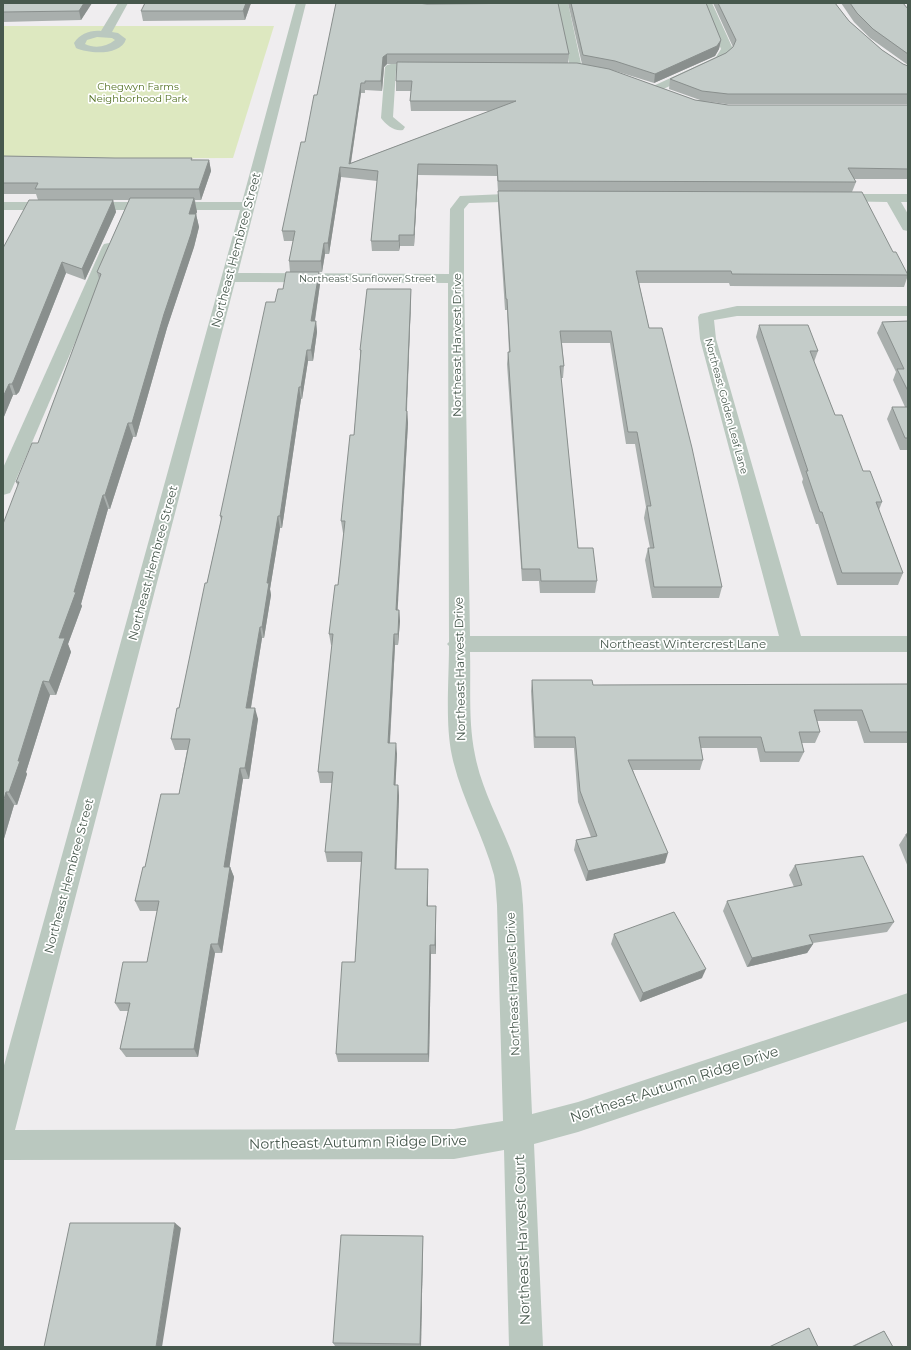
<svg xmlns="http://www.w3.org/2000/svg" width="911" height="1350" viewBox="0 0 911 1350" font-family="Montserrat,sans-serif">
  <rect width="100%" height="100%" fill="#efedef"/>
  <polygon fill="#dde8c0" points="3,26 274,26 233,158 3,159"/>
  <g fill="none" stroke-linecap="round" stroke-linejoin="round">
    <g fill="#bac8bf" fill-rule="evenodd">
      <path d="M 118,3 L 128,3 L 112,32 L 118,33 L 126,39 C 121,56 89,54 76,48 L 74,43 C 80,34 90,30 101,31 ZM 97,37 L 112,38 L 115,40 C 106,47 95,49 85,44 L 87,40 Z"/>
      <path d="M 296,3 L 306,3 L 238,273 L 449,274 L 450,209 L 460,196 L 529,193 L 534,194 L 536,197 L 534,200 L 529,201 L 469,203 L 464,209 L 464,279 L 470,636 L 779,636 L 700,339 L 698,317 L 700,314 L 737,306 L 908,306 L 908,316 L 737,316 L 714,320 L 716,339 L 801,636 L 908,636 L 908,652 L 470,652 C 471,686 468,722 475,755 C 483,797 508,834 519,875 C 522,884 522,895 523,905 L 532,1114 L 578,1102 L 908,993 L 908,1021 L 578,1132 L 534,1144 L 543,1347 L 509,1347 L 504,1150 L 454,1159 L 3,1160 L 3,1069 L 240,210 L 3,210 L 3,202 L 242,202 ZM 235,282 L 448,283 L 449,642 L 447,644 L 449,646 C 449,680 445,724 452,756 C 461,798 483,834 494,875 C 496,884 496,895 497,905 L 503,1121 L 454,1129 L 15,1130 Z"/>
      <polygon points="558,3 568,3 582,68 580,70 572,70 570,68 559,11 529,12 524,9 529,6 558,5"/>
      <polygon points="702,3 712,3 733,49 730,55 724,61 659,91 651,91 649,89 651,87 716,57 721,49"/>
      <path d="M 391,64 L 426,64 L 430,65 L 432,67 L 430,69 L 426,70 L 396,70 L 393,117 L 405,127 L 403,130 C 395,132 386,125 381,118 L 385,67 L 387,65 Z"/>
      <polygon points="835,194 908,194 908,202 901,202 908,214 908,231 903,230 887,202 830,201 828,198 830,195"/>
      <polygon points="109,243 114,244 116,247 12,489 10,493 3,495 3,468 102,247 104,244"/>
    </g>
  </g>
  <g fill="#a9afad" fill-rule="evenodd">
    <polygon points="3,3 92,3 81,20 3,22"/>
    <polygon points="251,3 245,20 143,21 141,11"/>
    <path d="M 419,3 L 557,3 L 569,54 L 568,63 L 582,64 L 568,3 L 706,3 L 721,40 L 719,49 L 715,56 L 654,83 L 612,70 L 695,100 L 700,100 L 669,89 L 670,79 L 726,53 L 733,47 L 713,3 L 835,3 L 849,21 L 882,50 L 903,64 L 908,66 L 908,104 L 726,104 L 704,101 L 728,105 L 908,105 L 908,179 L 854,179 L 856,182 L 852,192 L 908,275 L 904,287 L 730,286 L 729,283 L 639,283 L 649,328 L 722,587 L 719,598 L 652,598 L 645,560 L 648,548 L 650,548 L 644,518 L 646,507 L 635,444 L 626,444 L 610,343 L 562,343 L 564,366 L 563,378 L 561,378 L 578,548 L 597,581 L 595,593 L 540,593 L 539,581 L 522,581 L 507,364 L 508,352 L 509,352 L 507,310 L 505,310 L 498,203 L 498,192 L 497,176 L 418,175 L 414,246 L 400,246 L 399,251 L 372,251 L 371,241 L 377,181 L 341,177 L 329,254 L 325,254 L 322,272 L 290,272 L 289,261 L 293,241 L 284,241 L 282,231 L 317,95 ZM 387,64 L 397,64 L 396,81 L 396,91 L 411,91 L 410,101 L 411,111 L 490,111 L 351,163 L 361,93 L 365,93 L 365,90 L 382,91 L 384,67 Z"/>
    <polygon points="841,3 903,3 908,9 908,65 870,38 854,22"/>
    <polygon points="3,156 209,160 211,171 201,200 195,200 197,212 196,214 199,227 194,247 167,328 136,437 133,437 110,509 108,509 81,604 82,606 68,644 71,652 56,695 50,695 26,772 27,774 17,805 14,805 3,842 18,486 16,482 38,443 99,279 97,272 129,200 113,200 116,212 85,280 66,273 19,392 16,395 13,395 3,419 3,248 38,200 36,194 3,194"/>
    <polygon points="320,284 315,321 316,321 317,332 313,361 308,361 302,399 301,399 282,528 280,528 270,589 271,595 264,638 262,638 251,708 258,719 249,779 243,779 229,867 230,867 234,877 222,953 215,953 198,1057 126,1057 120,1049 128,1011 120,1011 115,1003 147,962 157,911 140,911 135,901 145,867 179,794 187,750 175,750 171,739 179,708 207,583 221,520 220,516 275,302 283,289"/>
    <polygon points="411,289 411,300 407,411 408,423 397,610 399,610 400,621 398,645 395,645 390,743 397,754 395,785 398,785 399,796 396,869 428,879 428,906 436,906 436,954 431,954 429,1062 338,1062 336,1054 355,962 361,862 327,862 325,852 332,783 320,783 318,772 332,645 331,645 329,634 338,585 344,533 343,533 341,521 354,435 360,358 360,350"/>
    <polygon points="908,321 908,450 900,450 887,419 892,407 905,407 893,380 896,372 877,333 882,322"/>
    <polygon points="759,325 818,351 814,362 835,415 863,471 882,502 879,510 903,573 898,585 837,585 818,524 816,524 802,482 803,479 756,337"/>
    <polygon points="532,680 593,685 908,684 908,743 864,743 857,721 817,721 820,732 815,743 802,743 804,752 799,762 760,762 757,748 701,748 703,760 700,770 633,770 665,863 586,881 574,850 576,840 591,837 578,802 574,748 534,748 531,691"/>
    <polygon points="906,834 908,834 908,867 899,845"/>
    <polygon points="795,865 894,922 887,932 813,943 813,944 807,953 747,967 723,911 727,901 794,887 789,875"/>
    <polygon points="614,934 702,978 640,1002 611,944"/>
    <polygon points="423,1236 423,1241 421,1347 335,1346 333,1343"/>
    <polygon points="884,1331 893,1347 850,1347 875,1335"/>
  </g>
  <g fill="#898f8d">
    <polygon points="84,3 92,3 81,20 79,11"/>
    <polygon points="246,3 251,3 245,20 243,11"/>
    <polygon points="721,40 719,49 715,56 654,83 655,74"/>
    <polygon points="387,54 387,64 384,67 382,91 381,81 383,57"/>
    <polygon points="361,83 361,93 350,168 349,164"/>
    <polygon points="209,160 211,171 201,200 199,189"/>
    <polygon points="418,164 418,175 414,246 414,235"/>
    <polygon points="340,167 341,177 329,254 328,243"/>
    <polygon points="194,198 197,212 196,214 199,227 194,247 167,328 136,437 132,423 189,214"/>
    <polygon points="113,200 116,212 85,280 82,269"/>
    <polygon points="399,235 400,246 399,251"/>
    <polygon points="324,243 325,254 322,272 321,261"/>
    <polygon points="62,262 66,273 19,392 16,395 12,384"/>
    <polygon points="319,272 320,284 313,332 311,321"/>
    <polygon points="411,289 411,300 406,423 406,411"/>
    <polygon points="316,321 317,332 313,361 311,350"/>
    <polygon points="307,350 308,361 302,399 301,387"/>
    <polygon points="9,384 13,395 3,419 3,397"/>
    <polygon points="299,387 301,399 282,528 280,516"/>
    <polygon points="407,411 408,423 397,621 396,610"/>
    <polygon points="128,423 133,437 110,509 105,495"/>
    <polygon points="103,495 108,509 81,604 82,606 68,644 71,652 56,695 49,682 59,638 74,592"/>
    <polygon points="278,516 280,528 270,589 271,595 264,638 262,627 267,583"/>
    <polygon points="399,610 400,621 398,645 398,634"/>
    <polygon points="260,627 262,638 249,719 246,708"/>
    <polygon points="394,634 395,645 389,754 388,743"/>
    <polygon points="43,681 50,695 26,772 27,774 17,805 9,792 18,761"/>
    <polygon points="255,708 258,719 249,779 245,768"/>
    <polygon points="396,743 397,754 395,796 394,785"/>
    <polygon points="240,768 243,779 228,877 224,867"/>
    <polygon points="398,785 399,796 396,879 395,869"/>
    <polygon points="6,792 14,805 3,842 3,803"/>
    <polygon points="668,853 665,863 586,881 588,871"/>
    <polygon points="230,867 234,877 222,953 218,944"/>
    <polygon points="428,869 428,916 427,906"/>
    <polygon points="436,906 436,954 435,945"/>
    <polygon points="211,944 215,953 198,1057 194,1049"/>
    <polygon points="813,944 807,953 747,967 752,958"/>
    <polygon points="430,945 431,954 429,1062 428,1054"/>
    <polygon points="706,969 702,978 640,1002 643,993"/>
    <polygon points="175,1223 181,1228 162,1347 156,1347"/>
    <polygon points="423,1236 423,1241 421,1347 420,1344"/>
  </g>
  <g fill="#c4ccc9" stroke="#898f8d">
    <polygon points="3,3 84,3 79,11 3,12"/>
    <polygon points="145,3 246,3 243,11 141,11"/>
    <polygon points="336,3 417,3 427,4 558,3 569,54 387,54 383,57 381,81 365,81 365,83 361,83 349,164 516,101 410,101 412,81 396,81 397,62 577,63 609,69 695,100 728,105 908,105 908,169 848,168 856,182 498,181 497,165 418,164 414,235 399,235 399,241 371,241 378,171 340,167 328,243 324,243 321,261 289,261 295,231 282,231 301,142 305,142 314,95 317,95"/>
    <polygon points="571,3 706,3 721,40 717,46 655,74 615,61 583,55"/>
    <polygon points="718,3 835,3 849,21 882,50 903,64 908,66 908,94 728,94 702,91 670,79 726,53 733,47 736,40"/>
    <polygon points="850,3 903,3 908,9 908,54 873,29 857,13"/>
    <polygon points="3,156 115,158 192,158 191,160 209,160 199,189 35,189 38,183 3,183"/>
    <polygon points="498,191 862,192 893,252 896,252 908,275 732,274 731,271 636,271 649,328 662,328 692,448 722,587 654,587 648,548 654,548 647,506 651,506 637,432 628,432 611,331 560,331 564,366 560,366 578,548 593,548 597,581 541,581 540,569 522,569 508,352 510,352 507,299 506,299"/>
    <polygon points="130,198 194,198 189,214 196,214 191,234 164,314 132,423 128,423 105,495 103,495 74,592 76,592 59,638 65,638 49,682 43,681 18,761 20,761 9,792 6,792 3,803 3,524 19,482 16,482 32,443 38,443 101,274 97,272"/>
    <polygon points="29,200 113,200 82,269 62,262 14,380 12,384 9,384 3,397 3,248"/>
    <polygon points="286,272 319,272 311,321 316,321 311,350 307,350 301,387 299,387 280,516 278,516 267,583 269,583 262,627 260,627 246,708 255,708 245,768 240,768 224,867 230,867 218,944 211,944 194,1049 120,1049 130,1003 115,1003 123,962 147,962 159,901 135,901 143,867 145,867 161,794 179,794 190,739 171,739 177,708 179,708 205,583 207,583 222,516 220,516 266,302 275,302 278,289 283,289"/>
    <polygon points="367,289 411,289 406,411 407,411 396,610 399,610 398,634 394,634 388,743 396,743 394,785 398,785 395,869 428,869 427,906 436,906 435,945 430,945 428,1054 336,1054 342,962 355,962 362,852 325,852 333,772 318,772 333,634 329,634 335,585 338,585 345,521 341,521 350,435 354,435 361,350 360,350"/>
    <polygon points="908,321 908,391 897,369 904,369 882,322"/>
    <polygon points="759,325 808,325 818,351 810,351 835,415 842,415 863,471 870,471 882,502 876,502 903,573 842,573 822,512 820,512 806,471 808,471"/>
    <polygon points="892,407 908,407 908,438 905,438"/>
    <polygon points="532,680 592,680 593,685 908,684 908,732 870,732 862,710 814,710 820,732 799,732 804,752 765,752 761,737 699,737 703,760 628,760 668,853 588,871 576,840 597,836 580,791 575,737 535,737"/>
    <polygon points="906,834 908,834 908,840"/>
    <polygon points="863,856 894,922 809,935 813,944 752,958 727,901 802,885 795,865"/>
    <polygon points="674,912 706,969 643,993 614,934"/>
    <polygon points="70,1223 175,1223 156,1347 44,1347"/>
    <polygon points="341,1235 423,1236 420,1344 333,1343"/>
    <polygon points="809,1328 818,1347 769,1347"/>
    <polygon points="884,1331 893,1347 852,1347"/>
  </g>
  <g text-anchor="middle" stroke-width="3.5" stroke-linejoin="round" paint-order="stroke">
    <g font-size="10" fill="#517021" stroke="#fff">
      <text x="138" y="90">Chegwyn Farms<tspan x="138" dy="12">Neighborhood Park</tspan></text>
    </g>
    <g font-size="10" fill="#47584d" stroke="#fff">
      <text x="367" y="282">Northeast Sunflower Street</text>
      <text transform="translate(727 406) rotate(75)" y="4">Northeast Golden Leaf Lane</text>
    </g>
    <g font-size="12" fill="#47584d" stroke="#fff">
      <text transform="translate(236 250) rotate(-75)" y="4">Northeast Hembree Street</text>
      <text transform="translate(457 345) rotate(-90)" y="4">Northeast Harvest Drive</text>
      <text transform="translate(153 563) rotate(-75)" y="4">Northeast Hembree Street</text>
      <text x="683" y="648">Northeast Wintercrest Lane</text>
      <text transform="translate(460 669) rotate(-91)" y="4">Northeast Harvest Drive</text>
      <text transform="translate(69 876) rotate(-75)" y="4">Northeast Hembree Street</text>
      <text transform="translate(513 984) rotate(-92)" y="4">Northeast Harvest Drive</text>
    </g>
    <g font-size="14" fill="#47584d" stroke="#fff">
      <text transform="translate(674 1084) rotate(-18)" y="5">Northeast Autumn Ridge Drive</text>
      <text transform="translate(358 1142) rotate(-1)" y="5">Northeast Autumn Ridge Drive</text>
      <text transform="translate(522 1240) rotate(-92)" y="5">Northeast Harvest Court</text>
    </g>
  </g>
  <rect width="911" height="1350" fill="none" stroke="#47584d" stroke-width="8"/>
</svg>
